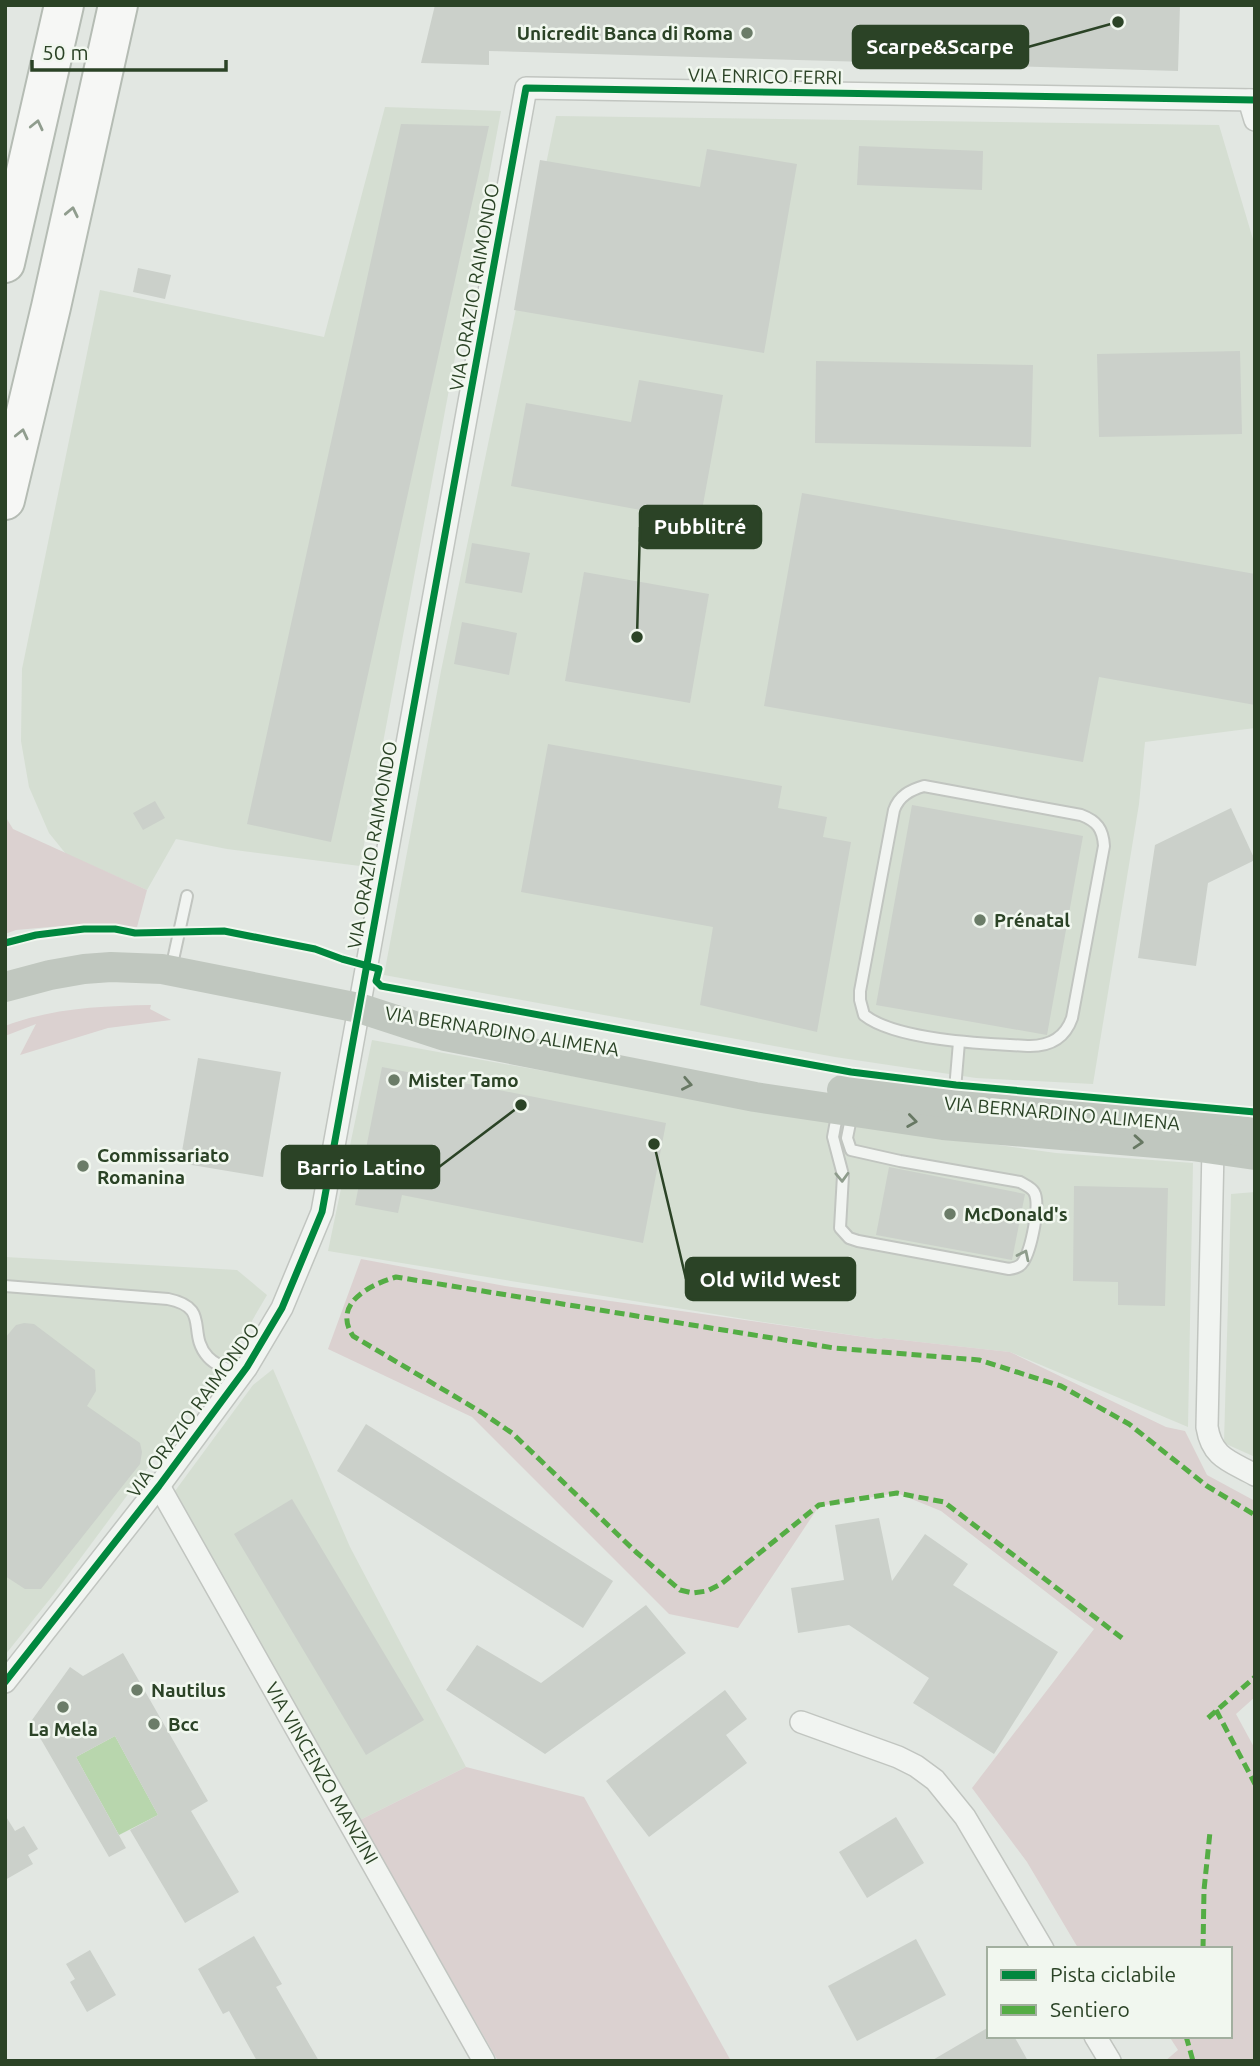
<svg xmlns="http://www.w3.org/2000/svg" width="1260" height="2066" viewBox="0 0 1260 2066" font-family="Ubuntu,sans-serif">
  <rect width="100%" height="100%" fill="#e2e7e2"/>
  <g fill="#d5ded2">
    <polygon points="385,107 501,111 360,866 227,849 176,839 147,890 66,854 49,833 29,787 21,741 22,669 100,290 324,337"/>
    <polygon points="556,116 1219,125 1255,246 1255,728 1145,742 1139,804 1093,1084 976,1078 835,1057 384,975 441,671"/>
    <polygon points="372,1040 798,1117 1056,1153 1193,1163 1188,1427 1010,1352 884,1338 879,1339 763,1322 328,1251"/>
    <polygon points="1255,1192 1255,1457 1224,1443 1231,1194"/>
    <polygon points="5,1257 237,1270 267,1295 235,1350 54,1594 5,1655"/>
    <polygon points="273,1369 350,1547 466,1767 360,1820 175,1491 253,1385"/>
  </g>
  <g fill="#dbd1d0">
    <polygon points="5,816 13,829 147,890 137,927 84,924 16,930 5,934"/>
    <path d="M 151,1005 L 150,1009 L 171,1020 L 108,1028 L 20,1055 L 36,1024 L 5,1036 L 5,1026 C 52,1008 101,1006 151,1005 Z"/>
    <polygon points="361,1259 505,1286 879,1339 884,1338 1010,1352 1166,1427 1185,1431 1207,1475 1255,1501 1255,1697 1236,1714 1255,1749 1255,2061 1165,2061 1178,2050 1169,2036 1230,2036 1230,1949 1078,1948 1027,1862 972,1788 1094,1629 941,1511 897,1493 819,1506 738,1628 669,1614 472,1417 328,1349"/>
    <polygon points="466,1767 584,1797 731,2061 498,2061 360,1820"/>
  </g>
  <polygon fill="#b8d6ad" points="115,1736 158,1815 119,1835 76,1757"/>
  <g fill="#cbd0ca">
    <polygon points="435,5 1180,5 1178,71 489,51 489,65 421,63"/>
    <polygon points="401,124 489,126 331,842 247,824"/>
    <polygon points="859,146 983,151 982,190 857,185"/>
    <polygon points="707,149 797,164 764,353 514,310 540,160 700,187"/>
    <polygon points="138,268 171,275 165,299 133,292"/>
    <polygon points="1240,351 1242,434 1099,437 1097,354"/>
    <polygon points="816,361 1033,365 1031,447 815,443"/>
    <polygon points="639,380 723,395 700,521 511,486 526,403 631,422"/>
    <polygon points="802,493 1255,574 1255,705 1099,677 1083,762 764,706"/>
    <polygon points="472,543 530,553 522,593 465,583"/>
    <polygon points="584,572 709,594 690,703 565,681"/>
    <polygon points="462,622 517,633 509,675 454,664"/>
    <polygon points="548,744 782,786 778,808 827,817 823,837 851,842 817,1032 700,1005 713,927 521,892"/>
    <polygon points="155,801 165,818 143,830 133,813"/>
    <polygon points="912,805 1083,836 1047,1035 876,1005"/>
    <polygon points="1231,808 1255,860 1208,883 1196,966 1138,958 1155,845"/>
    <polygon points="198,1058 281,1072 263,1177 180,1163"/>
    <polygon points="382,1067 666,1123 643,1243 402,1195 398,1213 355,1205"/>
    <polygon points="889,1167 1025,1194 1012,1260 876,1235"/>
    <polygon points="1074,1186 1168,1188 1165,1306 1118,1305 1118,1282 1073,1281"/>
    <polygon points="24,1323 34,1324 95,1370 96,1391 87,1406 140,1443 142,1452 140,1464 41,1589 25,1589 5,1576 5,1338 16,1325"/>
    <polygon points="366,1424 613,1581 583,1628 337,1471"/>
    <polygon points="292,1499 424,1720 366,1755 234,1534"/>
    <polygon points="879,1518 892,1581 925,1534 968,1564 953,1585 1058,1652 994,1754 913,1703 929,1678 849,1625 798,1633 791,1588 844,1580 835,1525"/>
    <polygon points="646,1605 686,1653 545,1754 446,1690 477,1645 541,1683"/>
    <polygon points="123,1653 208,1801 191,1811 239,1892 185,1923 130,1830 158,1815 115,1736 76,1757 126,1848 109,1857 39,1736 27,1727 70,1667 83,1676"/>
    <polygon points="725,1690 747,1719 726,1735 747,1763 649,1837 606,1781"/>
    <polygon points="5,1815 15,1831 24,1826 38,1849 28,1855 33,1864 5,1880"/>
    <polygon points="896,1817 924,1863 867,1898 839,1852"/>
    <polygon points="254,1936 282,1984 276,1987 319,2061 257,2061 229,2011 223,2014 198,1969"/>
    <polygon points="916,1939 946,1995 857,2041 828,1986"/>
    <polygon points="90,1950 116,1995 87,2012 70,1982 75,1979 66,1964"/>
    <polygon points="989,2027 989,2036 1014,2036 1028,2061 931,2061"/>
  </g>
  <g fill="none" stroke-linecap="round" stroke-linejoin="round">
    <defs>
      <g id="lane">
        <path d="M 924,786 L 1081,815 C 1097,821 1103,829 1104,846 L 1072,1018 C 1065,1038 1050,1046 1030,1046 C 988,1044 897,1041 864,1015 L 860,1000 L 860,991 L 894,810 C 899,796 910,790 924,786 Z"/>
        <polyline points="171,969 187,896"/>
        <polyline points="954,1101 959,1042"/>
        <path d="M 838,1110 L 833,1137 L 843,1175 L 840,1228 L 849,1238 L 858,1241 L 1009,1269 C 1015,1268 1020,1267 1023,1262 C 1031,1250 1041,1204 1034,1192 C 1031,1187 1025,1185 1020,1182 L 900,1161 L 851,1150 L 847,1138 L 852,1113"/>
        <path d="M 5,1286 L 168,1299 C 212,1308 186,1333 208,1357 C 216,1366 230,1370 242,1375"/>
      </g>
      <g id="street">
        <polyline points="1249,100 1255,120"/>
        <path d="M 1213,1149 L 1207,1427 C 1212,1458 1230,1461 1255,1475"/>
        <polyline points="159,1486 484,2061"/>
        <polyline points="5,1682 159,1486 247,1367 282,1308 322,1212 526,88 1255,100"/>
        <polyline points="801,1722 898,1757 916,1766 935,1780 965,1817 1043,1949"/>
        <polyline points="1095,2036 1110,2061"/>
      </g>
      <g id="highway">
        <polyline points="5,263 64,5"/>
        <polyline points="5,500 51,307 118,5"/>
      </g>
    </defs>
    <use href="#lane" stroke="#c1c5c0" stroke-width="14"/>
    <use href="#street" stroke="#c1c5c0" stroke-width="24"/>
    <use href="#highway" stroke="#b5bcb4" stroke-width="42"/>
    <use href="#lane" stroke="#f1f4f1" stroke-width="10"/>
    <use href="#street" stroke="#f1f4f1" stroke-width="21"/>
    <g stroke="#c0c7bf" stroke-width="30">
      <polyline points="5,987 50,975 84,969 111,967 162,969 359,1008 445,1036 755,1097 943,1125 1192,1146 1255,1155"/>
      <polyline points="842,1090 1009,1110 1204,1126 1255,1133"/>
    </g>
    <use href="#highway" stroke="#f6f7f5" stroke-width="38"/>
    <g stroke="#54ad44" stroke-width="5" stroke-dasharray="10 5" stroke-linecap="butt">
      <path d="M 1122,1638 L 944,1502 L 897,1493 L 819,1505 L 721,1584 L 707,1591 L 693,1593 L 680,1590 L 636,1552 L 512,1433 L 481,1412 L 353,1336 C 332,1304 369,1285 396,1277 L 834,1348 L 979,1360 L 1061,1386 L 1129,1424 L 1207,1486 L 1255,1515"/>
      <polyline points="1216,1710 1255,1784"/>
      <polyline points="1208,1718 1255,1677"/>
      <polyline points="1203,1949 1204,1890 1210,1832"/>
      <polyline points="1186,2036 1193,2061"/>
    </g>
    <defs>
      <g id="cycleway">
        <polyline points="5,943 36,935 84,929 115,929 135,933 224,931 315,949 342,959 379,969 376,981 381,986 851,1072 956,1085 1255,1112"/>
        <polyline points="5,1682 159,1486 247,1367 282,1308 322,1212 526,88 1255,100"/>
      </g>
    </defs>
    <use href="#cycleway" stroke="#f1f7ef" stroke-width="11"/>
    <use href="#cycleway" stroke="#00873e" stroke-width="7"/>
  </g>
  <defs><path id="oneway-chevron" d="M-2-3.5L2.5 0L-2 3.5" fill="none" stroke-width="1.6" stroke-linecap="round" stroke-linejoin="round" transform="scale(1.75)"/></defs>
  <g stroke="#909d8e">
    <use href="#oneway-chevron" transform="translate(37 125) rotate(-77)"/>
    <use href="#oneway-chevron" transform="translate(72 212) rotate(-78)"/>
    <use href="#oneway-chevron" transform="translate(22 434) rotate(-77)"/>
  </g>
  <g stroke="#677863">
    <use href="#oneway-chevron" transform="translate(687 1084) rotate(11)"/>
    <use href="#oneway-chevron" transform="translate(912 1121) rotate(8)"/>
    <use href="#oneway-chevron" transform="translate(1138 1142) rotate(4)"/>
  </g>
  <g stroke="#8e9c8c">
    <use href="#oneway-chevron" transform="translate(842 1177) rotate(88)"/>
    <use href="#oneway-chevron" transform="translate(1024 1255) rotate(-64)"/>
  </g>
  <g fill="#6b7c68" stroke="#f1f7ef" stroke-width="2.5">
    <circle cx="747" cy="33" r="7"/>
    <circle cx="980" cy="920" r="7"/>
    <circle cx="394" cy="1080" r="7"/>
    <circle cx="83" cy="1166" r="7"/>
    <circle cx="950" cy="1214" r="7"/>
    <circle cx="137" cy="1690" r="7"/>
    <circle cx="63" cy="1707" r="7"/>
    <circle cx="154" cy="1724" r="7"/>
  </g>
  <g text-anchor="middle" stroke-width="5" stroke-linejoin="round" paint-order="stroke">
    <g font-size="19" font-weight="bold" fill="#2b4326" stroke="#f1f7ef" text-anchor="start">
      <text x="733" y="40" text-anchor="end">Unicredit Banca di Roma</text>
      <text x="994" y="927">Prénatal</text>
      <text x="408" y="1087">Mister Tamo</text>
      <text x="97" y="1162">Commissariato<tspan x="97" dy="22">Romanina</tspan></text>
      <text x="964" y="1221">McDonald's</text>
      <text x="151" y="1697">Nautilus</text>
      <text x="168" y="1731">Bcc</text>
      <text x="63" y="1736" text-anchor="middle">La Mela</text>
    </g>
    <g font-size="19" fill="#2b4326" stroke="#f1f7ef">
      <text transform="translate(765 76) rotate(1)" y="7">VIA ENRICO FERRI</text>
      <text transform="translate(474 287) rotate(-80)" y="7">VIA ORAZIO RAIMONDO</text>
      <text transform="translate(372 845) rotate(-80)" y="7">VIA ORAZIO RAIMONDO</text>
      <text transform="translate(502 1031) rotate(9)" y="7">VIA BERNARDINO ALIMENA</text>
      <text transform="translate(1062 1113) rotate(5)" y="7">VIA BERNARDINO ALIMENA</text>
      <text transform="translate(193 1410) rotate(-54)" y="7">VIA ORAZIO RAIMONDO</text>
      <text transform="translate(322 1773) rotate(60)" y="7">VIA VINCENZO MANZINI</text>
    </g>
  </g>
  <path fill="none" stroke="#2b4326" stroke-width="2.5" d="M1118 22L1028 47M637 637L640 527M521 1105L439 1167M654 1144L686 1279"/>
  <g fill="#2b4326" stroke="#f1f7ef" stroke-width="2.5">
    <circle cx="1118" cy="22" r="7"/>
    <circle cx="637" cy="637" r="7"/>
    <circle cx="521" cy="1105" r="7"/>
    <circle cx="654" cy="1144" r="7"/>
  </g>
  <g fill="#2b4326" stroke="#2b4326" stroke-width="2.5">
    <rect x="853" y="26" width="175" height="42" rx="7"/>
    <rect x="640" y="506" width="121" height="42" rx="7"/>
    <rect x="282" y="1146" width="157" height="42" rx="7"/>
    <rect x="686" y="1258" width="169" height="42" rx="7"/>
  </g>
  <g font-size="21" text-anchor="middle" font-weight="bold" fill="#fff">
    <text x="940" y="54">Scarpe&amp;Scarpe</text>
    <text x="700" y="534">Pubblitré</text>
    <text x="361" y="1175">Barrio Latino</text>
    <text x="770" y="1287">Old Wild West</text>
  </g>
  <rect width="1260" height="2066" fill="none" stroke="#2b4326" stroke-width="14"/>
  <rect x="987" y="1947" width="245" height="91" fill="#f1f7ef" stroke="#a2af9f" stroke-width="2"/>
  <rect x="1001" y="1970" width="35" height="10" fill="#00873e" stroke="#a2af9f" stroke-width="2"/>
  <text x="1050" y="1982" font-size="21" fill="#2b4326">Pista ciclabile</text>
  <rect x="1001" y="2005" width="35" height="10" fill="#54ad44" stroke="#a2af9f" stroke-width="2"/>
  <text x="1050" y="2017" font-size="21" fill="#2b4326">Sentiero</text>
  <path d="M32 60v10h194v-10" fill="none" stroke="#2b4326" stroke-width="3.5"/>
  <text x="42" y="60" font-size="21" fill="#2b4326" stroke="#f1f7ef" stroke-width="5" paint-order="stroke">50 m</text>
</svg>
